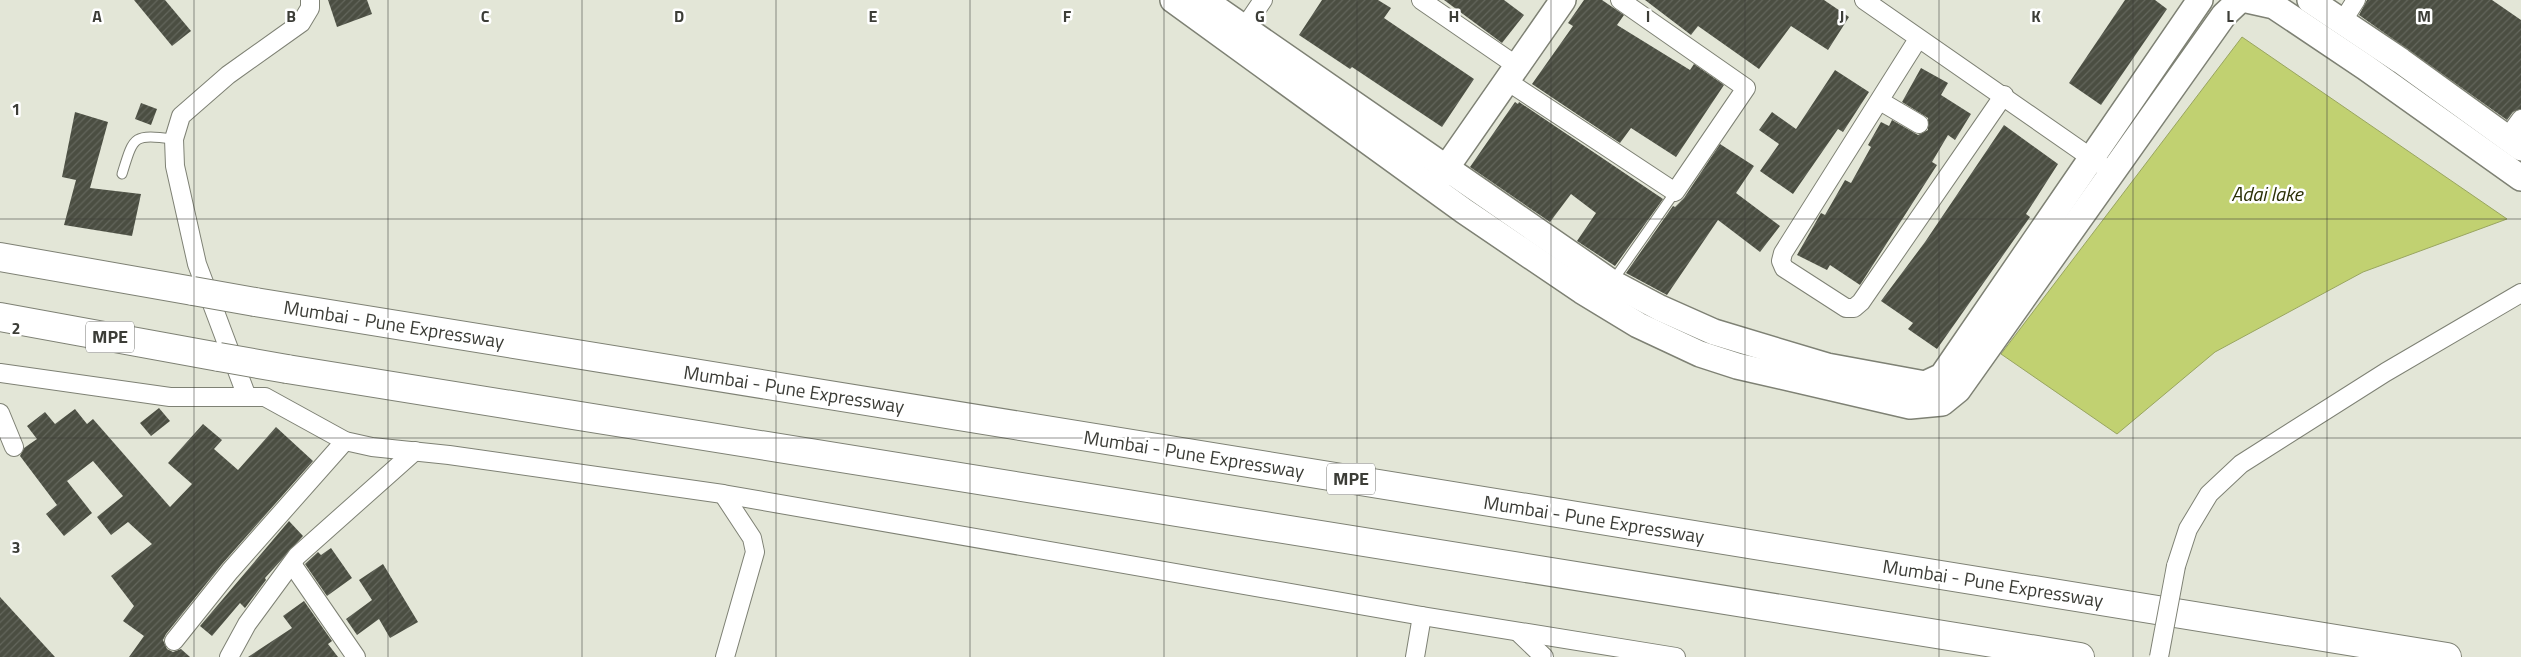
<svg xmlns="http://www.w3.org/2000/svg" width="2521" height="657" viewBox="0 0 2521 657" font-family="'Titillium Web',sans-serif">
  <defs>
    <pattern id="building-hatch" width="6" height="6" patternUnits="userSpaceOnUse" patternTransform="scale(1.25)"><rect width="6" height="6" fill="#4b4e42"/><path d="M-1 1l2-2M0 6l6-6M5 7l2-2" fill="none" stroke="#63665c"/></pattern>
  </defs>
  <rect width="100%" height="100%" fill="#e3e6d7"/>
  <polygon fill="#c1d171" stroke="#99a560" points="2242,37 2507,219 2363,272 2215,352 2117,434 2001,354"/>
  <g fill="url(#building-hatch)">
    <polygon points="134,0 165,0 191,31 172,46"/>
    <polygon points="328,0 367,0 372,14 337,27"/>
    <polygon points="1322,0 1378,0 1391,8 1384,18 1474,79 1442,127 1352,67 1350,69 1299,35"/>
    <polygon points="1444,0 1504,0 1524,15 1502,43"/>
    <polygon points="1584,0 1602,0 1624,15 1617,25 1690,70 1694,64 1724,85 1676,157 1631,128 1620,143 1532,84 1573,26 1568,23"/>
    <polygon points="1645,0 1824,0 1849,17 1828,50 1791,26 1759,69 1698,26 1691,35"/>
    <polygon points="2125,0 2155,0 2167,9 2101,105 2069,83"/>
    <polygon points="2367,0 2492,0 2521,20 2521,109 2513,112 2507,120 2359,15"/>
    <polygon points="1921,68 1948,83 1941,95 1971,114 1955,140 1948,135 1932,162 1937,165 1860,285 1830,265 1827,270 1797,255 1821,213 1825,215 1845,180 1851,183 1871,147 1868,145 1881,122 1889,126 1892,120 1918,135 1928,130 1928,118 1902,102"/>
    <polygon points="1835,70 1869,92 1843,132 1838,129 1793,194 1760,171 1779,144 1759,130 1772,112 1796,129"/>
    <polygon points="1515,102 1518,104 1519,102 1663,199 1615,266 1577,241 1596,213 1571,194 1550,222 1470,167"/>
    <polygon points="141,103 157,109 151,125 135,119"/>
    <polygon points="75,112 108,122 90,188 141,194 132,236 64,225 76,180 62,177"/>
    <polygon points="2004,125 2058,164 2026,214 2030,217 1937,349 1908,329 1913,323 1881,301 1925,242"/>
    <polygon points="1720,144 1754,166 1736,193 1780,226 1760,252 1718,220 1667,295 1626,273 1673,206 1675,207 1684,198"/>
    <polygon points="159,408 170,421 151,436 140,423"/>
    <polygon points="75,409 87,424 93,419 170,507 192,484 168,463 203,424 222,440 214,449 238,470 276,427 313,461 222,564 166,634 163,640 167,649 173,652 181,649 190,657 129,657 144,636 123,621 134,606 111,576 152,544 128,522 111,535 97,517 123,496 93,461 67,481 92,513 64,536 46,514 57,505 20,456 24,448 37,439 27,426 45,412 55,424"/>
    <polygon points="289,521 303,536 265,578 266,580 245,608 240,603 212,636 200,626"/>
    <polygon points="331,548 352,578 327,596 305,564 318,552 321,555"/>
    <polygon points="383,564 418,622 390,638 379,619 357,635 346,619 372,600 359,580"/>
    <polygon points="0,597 55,657 0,657"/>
    <polygon points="304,601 332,641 328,644 338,657 248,657 292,628 283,616"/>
  </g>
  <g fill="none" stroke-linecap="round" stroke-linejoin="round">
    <defs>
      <g id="lane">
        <path d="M 122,174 C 134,135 133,134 174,139"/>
        <polyline points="1612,282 1675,192"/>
      </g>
      <g id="street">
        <polyline points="1421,0 1517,66"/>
        <polyline points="1864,0 2100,164"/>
        <polyline points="2342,22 2356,0"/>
        <polyline points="1244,28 1263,0"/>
        <polyline points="1918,39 1783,253 1781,261 1784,268 1846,308 1854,308 1861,302 2004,95"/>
        <polyline points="1507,81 1675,192 1746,88 1620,0"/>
        <polyline points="1880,101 1919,124"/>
        <polyline points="2507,138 2521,119"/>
        <polyline points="0,373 170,397 265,397 345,441 372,447 449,455 723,494 1422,616 1676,657"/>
        <polyline points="247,397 197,264 175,166 174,139 181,116 228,75 301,23 310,8 310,0"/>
        <polyline points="0,413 14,447"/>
        <polyline points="723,494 752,538 755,552 725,657"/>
        <polyline points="292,564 356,657"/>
        <polyline points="2176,566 2188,529 2209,494 2241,464 2386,372 2521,293"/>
        <polyline points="1518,632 1544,657"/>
        <polyline points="174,641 230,571 345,441"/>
        <polyline points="229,657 247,624 297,556 415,451"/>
        <polyline points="1415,657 1422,616"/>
      </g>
      <g id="secondary">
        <polyline points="1173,0 1464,211 1582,291 1638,325 1700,354 1737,366 1910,406 1942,403 1958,390 2224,15 2240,0"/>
        <polyline points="1204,0 1611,282 1660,308 1714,332 1827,366 1925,384 1942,376 2200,0"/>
        <polyline points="2247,0 2274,6 2365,67 2521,178"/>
        <polyline points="2310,0 2401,61 2521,148"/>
        <polyline points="1437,181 1563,0"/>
      </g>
      <g id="highway">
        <polyline points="0,257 193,291"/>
        <polyline points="255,302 2447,657"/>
        <polyline points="0,317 219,357"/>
        <polyline points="287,369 2080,657"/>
      </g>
    </defs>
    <use href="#lane" stroke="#7e8174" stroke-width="11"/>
    <use href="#street" stroke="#7e8174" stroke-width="20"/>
    <use href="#secondary" stroke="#7e8174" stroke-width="28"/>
    <use href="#highway" stroke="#7e8174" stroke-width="30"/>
    <use href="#lane" stroke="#fff" stroke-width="9"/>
    <use href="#street" stroke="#fff" stroke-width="18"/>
    <use href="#secondary" stroke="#fff" stroke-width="25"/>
    <use href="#highway" stroke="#fff" stroke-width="28"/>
    <defs>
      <polyline id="street-bridge" points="2159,657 2176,566"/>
      <g id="highway-bridge">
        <polyline points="193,291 255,302"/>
        <polyline points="219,357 287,369"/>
      </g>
    </defs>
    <use href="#street-bridge" stroke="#7e8174" stroke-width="20" stroke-linecap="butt"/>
    <use href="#highway-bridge" stroke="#7e8174" stroke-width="30" stroke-linecap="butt"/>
    <use href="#street-bridge" stroke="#fff" stroke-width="18"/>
    <use href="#highway-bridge" stroke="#fff" stroke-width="28"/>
  </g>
  <path fill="none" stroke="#3c3d37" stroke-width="1" stroke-opacity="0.55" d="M 194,0 L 194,657M 388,0 L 388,657M 582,0 L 582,657M 776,0 L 776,657M 970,0 L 970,657M 1164,0 L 1164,657M 1357,0 L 1357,657M 1551,0 L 1551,657M 1745,0 L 1745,657M 1939,0 L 1939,657M 2133,0 L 2133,657M 2327,0 L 2327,657M 0,219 L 2521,219M 0,438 L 2521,438"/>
  <g text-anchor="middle" stroke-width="5" stroke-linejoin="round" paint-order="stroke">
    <g fill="#fff" stroke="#767773" stroke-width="1">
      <rect x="86" y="321.5" width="48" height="31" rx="4"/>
      <rect x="1327" y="463.5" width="48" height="31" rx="4"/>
    </g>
    <g font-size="18" font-weight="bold" fill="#3c3d37">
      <text x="110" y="343">MPE</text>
      <text x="1351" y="485">MPE</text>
    </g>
    <g font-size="19" fill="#3c3d37" stroke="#fff">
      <text transform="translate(394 324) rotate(9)" y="7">Mumbai - Pune Expressway</text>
      <text transform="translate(794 389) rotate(9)" y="7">Mumbai - Pune Expressway</text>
      <text transform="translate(1194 454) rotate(9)" y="7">Mumbai - Pune Expressway</text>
      <text transform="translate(1594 519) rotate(9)" y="7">Mumbai - Pune Expressway</text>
      <text transform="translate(1993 583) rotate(9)" y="7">Mumbai - Pune Expressway</text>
    </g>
    <g font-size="20" font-style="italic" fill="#2b3006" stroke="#fff">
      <text x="2267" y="201">Adai lake</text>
    </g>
  </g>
  <g font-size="16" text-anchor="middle" font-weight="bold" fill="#3c3d37" stroke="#fff" stroke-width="5" stroke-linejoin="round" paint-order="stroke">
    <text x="97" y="22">A</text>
    <text x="291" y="22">B</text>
    <text x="485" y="22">C</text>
    <text x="679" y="22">D</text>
    <text x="873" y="22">E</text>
    <text x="1067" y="22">F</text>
    <text x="1260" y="22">G</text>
    <text x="1454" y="22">H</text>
    <text x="1648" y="22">I</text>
    <text x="1842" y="22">J</text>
    <text x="2036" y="22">K</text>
    <text x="2230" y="22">L</text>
    <text x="2424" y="22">M</text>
    <text x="16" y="115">1</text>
    <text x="16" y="334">2</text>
    <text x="16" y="553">3</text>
  </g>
</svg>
